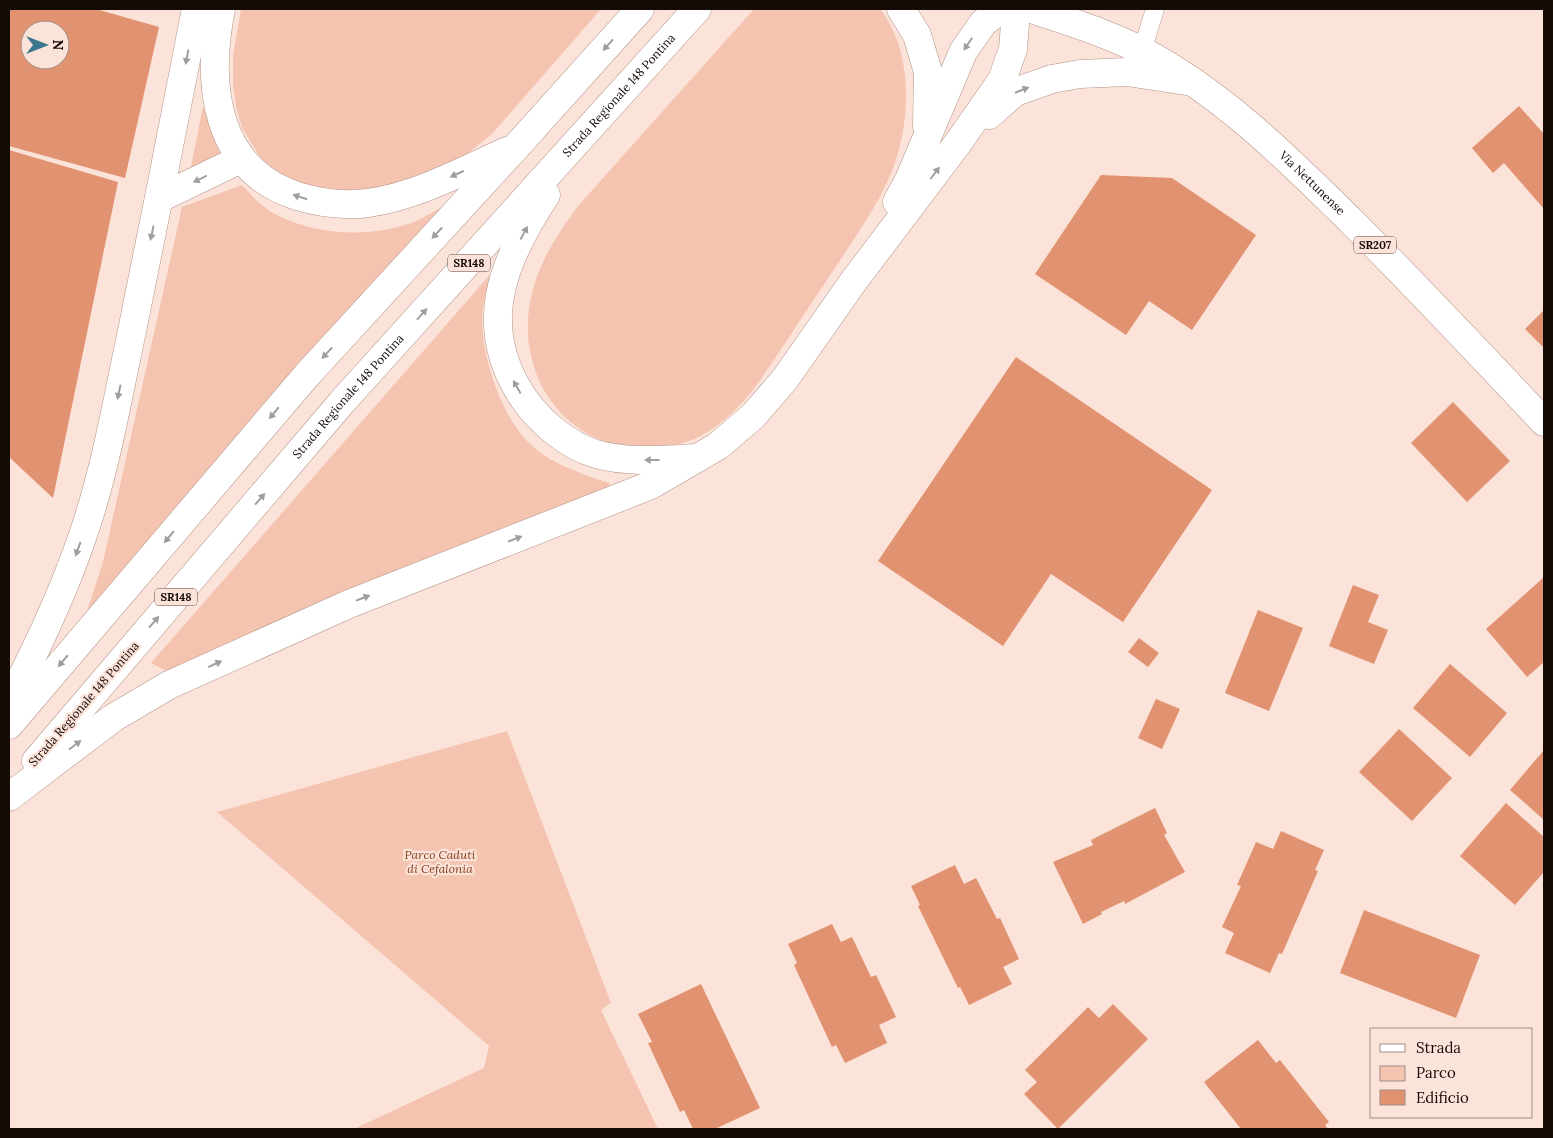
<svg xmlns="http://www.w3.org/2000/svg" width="1553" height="1138" viewBox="0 0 1553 1138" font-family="Lora,serif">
  <rect width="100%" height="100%" fill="#fce3d9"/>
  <g fill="#f4c4b0">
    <polygon points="241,9 601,9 492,134 451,167 399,188 325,194 282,176 262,160 242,128 236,106 233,84 233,55"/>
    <path d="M 754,9 L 880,9 C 915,54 911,126 890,176 C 875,209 855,238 835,268 C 810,305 786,342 761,379 C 744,403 722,427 694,439 C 677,446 660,448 642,448 C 560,446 513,369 532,293 C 540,260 559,232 578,206 Z"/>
    <polygon points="203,106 221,156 189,177"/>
    <path d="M 242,185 C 252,196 263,208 277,215 C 316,236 375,238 416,221 C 425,217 434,211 443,207 L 87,611 L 103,562 L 182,207 Z"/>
    <path d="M 494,270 C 490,282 485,294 483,306 C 478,348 499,412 528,442 C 548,463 582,474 609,483 L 612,488 L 168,672 L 151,663 Z"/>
    <polygon points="507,731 611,1003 601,1010 658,1129 354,1129 484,1068 489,1046 217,812"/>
  </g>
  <g fill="#e19271" fill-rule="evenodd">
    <path d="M 9,9 L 96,9 L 159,27 L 125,178 L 9,146 ZM 30,30 L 60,30 L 60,60 L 30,60 Z"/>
    <polygon points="1519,106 1544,134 1544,209 1504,163 1493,173 1472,148"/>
    <polygon points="9,150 118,182 53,498 9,457"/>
    <polygon points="1101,175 1172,178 1256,235 1192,330 1149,301 1126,335 1035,274"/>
    <polygon points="1544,310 1544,348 1525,329"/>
    <polygon points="1016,357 1212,490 1123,622 1051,574 1003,646 878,561"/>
    <polygon points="1453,402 1510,461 1467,502 1411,443"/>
    <polygon points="1544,577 1544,662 1527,677 1486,629"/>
    <polygon points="1353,585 1379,595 1368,622 1388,630 1374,664 1329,646"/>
    <polygon points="1258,610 1303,628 1269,711 1225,693"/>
    <polygon points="1139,638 1159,653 1148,667 1128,652"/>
    <polygon points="1450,664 1507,713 1470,757 1413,708"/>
    <polygon points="1156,699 1180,709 1162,749 1138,738"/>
    <polygon points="1399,729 1452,778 1412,821 1359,772"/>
    <polygon points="1544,750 1544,820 1510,790"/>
    <polygon points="1506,803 1544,837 1544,872 1515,905 1460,856"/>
    <polygon points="1155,808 1167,833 1164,835 1185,872 1125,904 1124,901 1101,912 1102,914 1083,924 1053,862 1093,845 1091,840"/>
    <polygon points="1281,831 1324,850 1315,870 1318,871 1282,954 1279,953 1270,973 1225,953 1234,933 1222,927 1241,886 1237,885 1256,842 1273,849"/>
    <polygon points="955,865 964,884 976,878 997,919 1000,918 1019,959 1003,967 1012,984 969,1005 960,987 958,988 918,906 920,905 911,886"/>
    <polygon points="1364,910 1480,955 1456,1018 1340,973"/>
    <polygon points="832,924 841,942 852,937 871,977 876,975 896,1017 879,1025 887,1043 845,1063 836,1045 832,1047 794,965 797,963 788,944"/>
    <polygon points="701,984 760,1108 715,1129 693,1129 684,1110 680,1112 648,1043 652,1042 638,1014"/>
    <polygon points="1113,1004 1148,1039 1058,1129 1024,1094 1037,1082 1025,1070 1088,1007 1099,1018"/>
    <polygon points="1258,1040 1276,1063 1280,1060 1329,1122 1325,1125 1328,1129 1241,1129 1204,1082"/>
  </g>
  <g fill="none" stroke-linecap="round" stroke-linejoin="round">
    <defs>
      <polyline id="lane" points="1142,51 1155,9"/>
      <g id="primary">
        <path id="s1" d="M 1032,9 C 1069,22 1107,33 1142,51 C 1222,93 1286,157 1350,220 C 1416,286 1480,354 1544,422"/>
      </g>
      <g id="highway">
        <path d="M 221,9 C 206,83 214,169 297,196 C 320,203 345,206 368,203 C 417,196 463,171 507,151"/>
        <polyline points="901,9 917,35 928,72 927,126"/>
        <polyline points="989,115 1015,92 1052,79 1080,74 1127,72 1193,82"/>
        <path d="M 546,195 C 502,261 475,327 524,399 C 541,423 567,445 596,454 C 627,463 662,460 694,458"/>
        <polyline points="160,198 241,159"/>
        <polyline points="897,202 909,180 963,52 983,23 1001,9"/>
        <path d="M 9,702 C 39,645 66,587 86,526 C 107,462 118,396 132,331 C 154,224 175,116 196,9"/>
        <polyline points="9,725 306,376 517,146 640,9"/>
        <path id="s2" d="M 36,761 L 342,402 L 697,9"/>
        <polyline points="9,797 113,718 169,685 349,604 651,485 718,446 753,416 785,379 853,282 958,143 1002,80 1013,49 1015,24 1012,9"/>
      </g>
    </defs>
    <use href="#lane" stroke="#b19488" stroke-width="19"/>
    <use href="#primary" stroke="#b19488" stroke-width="29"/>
    <use href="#highway" stroke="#b19488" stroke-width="29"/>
    <use href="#lane" stroke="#fff" stroke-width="18"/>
    <use href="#primary" stroke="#fff" stroke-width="28"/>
    <use href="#highway" stroke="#fff" stroke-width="28"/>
  </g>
  <defs><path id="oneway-solid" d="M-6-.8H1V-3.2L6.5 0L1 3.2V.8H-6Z" transform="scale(1.25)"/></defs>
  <g fill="#a19d9b">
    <use href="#oneway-solid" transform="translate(968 44) rotate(124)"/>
    <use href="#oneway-solid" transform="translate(608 45) rotate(132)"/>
    <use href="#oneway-solid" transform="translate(187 57) rotate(101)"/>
    <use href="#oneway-solid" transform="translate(1022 90) rotate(-22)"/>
    <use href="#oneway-solid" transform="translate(935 173) rotate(-53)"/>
    <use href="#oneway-solid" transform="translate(457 174) rotate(156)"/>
    <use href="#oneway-solid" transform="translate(200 179) rotate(154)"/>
    <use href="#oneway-solid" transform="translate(300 197) rotate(-162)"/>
    <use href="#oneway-solid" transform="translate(152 233) rotate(102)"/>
    <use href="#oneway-solid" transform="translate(437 233) rotate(133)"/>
    <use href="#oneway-solid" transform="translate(524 233) rotate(-62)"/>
    <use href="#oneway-solid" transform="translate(422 314) rotate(-48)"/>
    <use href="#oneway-solid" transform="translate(327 353) rotate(133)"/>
    <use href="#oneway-solid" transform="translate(517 387) rotate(-119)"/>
    <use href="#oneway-solid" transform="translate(119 392) rotate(102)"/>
    <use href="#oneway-solid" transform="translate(274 413) rotate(130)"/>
    <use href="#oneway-solid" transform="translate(652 460) rotate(180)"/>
    <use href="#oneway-solid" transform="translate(260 499) rotate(-49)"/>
    <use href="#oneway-solid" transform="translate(169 537) rotate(130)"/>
    <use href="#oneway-solid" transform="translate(515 539) rotate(-21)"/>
    <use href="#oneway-solid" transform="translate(78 549) rotate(110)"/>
    <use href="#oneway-solid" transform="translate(363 598) rotate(-21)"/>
    <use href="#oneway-solid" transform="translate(154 622) rotate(-49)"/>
    <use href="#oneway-solid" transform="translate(63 661) rotate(130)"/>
    <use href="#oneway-solid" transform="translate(215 664) rotate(-24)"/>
    <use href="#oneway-solid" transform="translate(75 745) rotate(-37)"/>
  </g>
  <g text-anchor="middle" stroke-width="4.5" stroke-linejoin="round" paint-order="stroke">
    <g fill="#fce3d9" stroke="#5a4b45" stroke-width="1">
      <rect x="1354" y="236.5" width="42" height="17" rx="4"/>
      <rect x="448" y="254.5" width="42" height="17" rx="4"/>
      <rect x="155" y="588.5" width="42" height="17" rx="4"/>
    </g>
    <g font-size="11" font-weight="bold" fill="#140a06">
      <text x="1375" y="249">SR207</text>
      <text x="469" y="267">SR148</text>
      <text x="176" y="601">SR148</text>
    </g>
    <g font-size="12" fill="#140a06" stroke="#fce3d9">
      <text dy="4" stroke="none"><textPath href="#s2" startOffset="885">Strada Regionale 148 Pontina</textPath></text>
      <text dy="4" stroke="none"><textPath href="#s1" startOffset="334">Via Nettunense</textPath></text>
      <text dy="4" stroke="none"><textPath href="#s2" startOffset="480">Strada Regionale 148 Pontina</textPath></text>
      <text transform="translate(84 704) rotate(-49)" y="4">Strada Regionale 148 Pontina</text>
    </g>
    <g font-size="12" font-style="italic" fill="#843c1a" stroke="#fce3d9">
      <text x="440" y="859">Parco Caduti<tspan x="440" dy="14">di Cefalonia</tspan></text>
    </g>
  </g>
  <rect width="1553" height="1138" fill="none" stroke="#140a06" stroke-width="20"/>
  <rect x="1370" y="1028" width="162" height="90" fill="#fce3d9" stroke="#9f8c85"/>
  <rect x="1380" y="1044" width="25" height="8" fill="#ffffff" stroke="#9f8c85"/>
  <text x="1416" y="1053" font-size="15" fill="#140a06">Strada</text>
  <rect x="1380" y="1066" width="25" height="15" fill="#f4c4b0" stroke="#9f8c85"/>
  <text x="1416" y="1078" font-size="15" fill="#140a06">Parco</text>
  <rect x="1380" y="1090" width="25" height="15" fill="#e19271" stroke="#9f8c85"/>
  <text x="1416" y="1103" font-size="15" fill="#140a06">Edificio</text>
  <g transform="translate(45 45) rotate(90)"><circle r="24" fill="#fce3d9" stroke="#9f8c85"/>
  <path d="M0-4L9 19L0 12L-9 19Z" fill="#3b788e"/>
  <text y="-8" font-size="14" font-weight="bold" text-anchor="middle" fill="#140a06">N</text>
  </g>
</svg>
